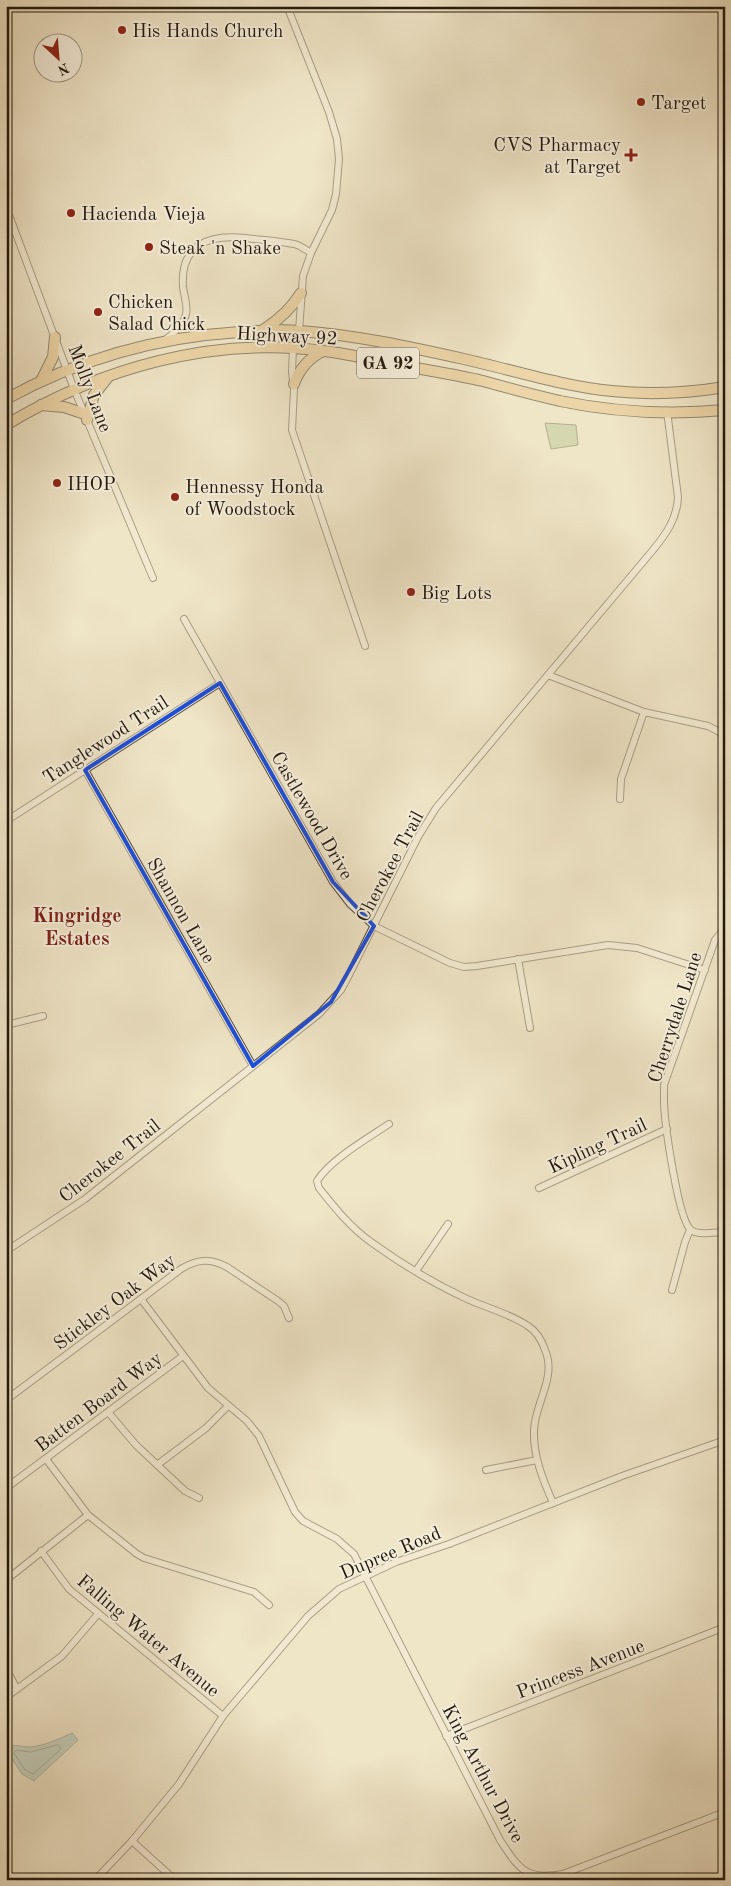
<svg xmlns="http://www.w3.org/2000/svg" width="731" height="1886" viewBox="0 0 731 1886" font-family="'Old Standard TT',serif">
  <rect width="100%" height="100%" fill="#efe5c7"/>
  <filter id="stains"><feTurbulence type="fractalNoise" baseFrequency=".004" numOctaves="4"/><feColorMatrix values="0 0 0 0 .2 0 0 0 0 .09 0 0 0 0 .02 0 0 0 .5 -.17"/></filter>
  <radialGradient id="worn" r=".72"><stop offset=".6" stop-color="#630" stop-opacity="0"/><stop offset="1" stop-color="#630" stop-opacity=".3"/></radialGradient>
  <polygon fill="#b7c597" stroke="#6d6e52" points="545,423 576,425 578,445 551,449"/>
  <path fill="#9abeba" stroke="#6a7c74" d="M 72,1733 L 78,1740 L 34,1781 L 22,1774 L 6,1750 L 6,1748 C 17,1743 19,1747 30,1747 C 44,1746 59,1739 72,1733 Z"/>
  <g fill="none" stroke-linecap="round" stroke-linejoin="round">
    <polygon stroke="#5e6b63" stroke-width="1" points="58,1745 60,1747 60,1750 33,1774 25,1770 14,1753 16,1750 30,1752"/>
    <defs>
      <g id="street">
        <polyline points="287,6 329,112 337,139 339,159 336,194 332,210 311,253 303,276 299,331 293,349 292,372 294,389 292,430 365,646"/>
        <polyline points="6,207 74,389 153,578"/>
        <path d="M 165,340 C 173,334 184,324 186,314 C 188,305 184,296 183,287 C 180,245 208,234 245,238 C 261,240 278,241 294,244 C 300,245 306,250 311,253"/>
        <polyline points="184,619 333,882 350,904 374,926 450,963 464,967 477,966 608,945 637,948 705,970"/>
        <polyline points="548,675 644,712 708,726 725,735"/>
        <polyline points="85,770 253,1066"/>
        <polyline points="620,799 621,779 644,712"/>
        <polyline points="6,821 220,683"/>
        <path d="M 725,928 L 715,940 L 664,1085 C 664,1091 664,1097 664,1104 C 665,1124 678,1220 691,1230 C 698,1236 716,1232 725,1232"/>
        <polyline points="518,959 530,1028"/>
        <polyline points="6,1025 43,1016"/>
        <path d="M 389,1124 C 368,1138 330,1160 317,1181 L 319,1188 C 335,1208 350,1227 371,1242 C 400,1263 433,1283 465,1298 C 486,1308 509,1313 528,1326 C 536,1331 542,1341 545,1350 C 557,1377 535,1403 534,1430 C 533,1456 543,1480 553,1503"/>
        <polyline points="539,1188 667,1129"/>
        <path d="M 6,1251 L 85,1199 L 319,1014 L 341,990 L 348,977 L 418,837 L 436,808 L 653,550 C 666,534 677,519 678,497 L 667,411"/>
        <polyline points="416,1271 448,1224"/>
        <polyline points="672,1290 685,1242 690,1230"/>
        <path d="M 141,1299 L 208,1388 L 247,1421 L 259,1436 L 295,1512 L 303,1521 L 337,1539 L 354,1554 L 500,1840 C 519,1869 526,1881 563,1874 L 725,1812"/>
        <path d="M 6,1400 L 181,1269 C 197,1259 210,1258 227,1267 L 278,1301 L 284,1306 L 289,1318"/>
        <polyline points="108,1412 136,1445 185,1491 199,1498"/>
        <polyline points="46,1459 88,1515 137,1554 144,1558 254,1592 269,1605"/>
        <polyline points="157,1465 206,1428 228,1406"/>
        <polyline points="486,1470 537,1460"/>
        <polyline points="6,1488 183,1356"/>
        <polyline points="41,1551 69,1589 223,1716"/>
        <polyline points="6,1580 88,1515"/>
        <polyline points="6,1669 17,1689"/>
        <polyline points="6,1697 62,1656 98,1614"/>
        <polyline points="446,1736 725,1627"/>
        <polyline points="132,1841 175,1880"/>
        <polyline points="95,1880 132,1841 179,1784 223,1716 308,1616 339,1589 396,1562 449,1544 622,1476 725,1440"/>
      </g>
      <g id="primary">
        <path d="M 263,330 C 279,320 291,309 301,293"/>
        <polyline points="41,381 53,357 55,337"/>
        <path d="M 294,384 C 299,370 309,358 323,351"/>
        <path d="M 6,399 C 79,359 157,337 240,332 C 260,331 280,329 300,331 C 356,335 410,347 464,359 C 513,370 562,386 612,391 C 649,395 688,393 725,387"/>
        <polyline points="41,405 64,407 85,414"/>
        <polyline points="87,420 94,395 108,377"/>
        <path d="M 6,425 C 100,368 213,336 323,351 C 351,354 378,361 405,366 C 431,371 457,375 483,381 C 508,388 534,395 560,401 C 613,412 670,415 725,410"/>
      </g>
    </defs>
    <use href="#street" stroke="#564b3b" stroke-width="8"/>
    <use href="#primary" stroke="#23180c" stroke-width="12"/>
    <use href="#street" stroke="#f5eedb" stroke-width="6"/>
    <use href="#primary" stroke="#e8c284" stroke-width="10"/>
  </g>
  <path d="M0 0H731V1886H0ZM 220,683 L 333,882 L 374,926 L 331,1002 L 253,1066 L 85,770 Z" fill="#efe5c7" fill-opacity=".55" fill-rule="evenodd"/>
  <path fill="none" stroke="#1d4ed8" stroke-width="4" stroke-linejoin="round" d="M 220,683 L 333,882 L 374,926 L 331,1002 L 253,1066 L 85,770 Z"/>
  <g fill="#8f2418" stroke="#f5eedb" stroke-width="2">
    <circle cx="122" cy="30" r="5"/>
    <circle cx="641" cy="102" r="5"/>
    <path d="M628.5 147.5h5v5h5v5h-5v5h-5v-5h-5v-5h5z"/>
    <circle cx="71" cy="213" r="5"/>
    <circle cx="149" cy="247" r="5"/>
    <circle cx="98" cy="312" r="5"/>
    <circle cx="57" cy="483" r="5"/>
    <circle cx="175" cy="497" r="5"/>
    <circle cx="411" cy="592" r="5"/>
  </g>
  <g text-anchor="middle" stroke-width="4" stroke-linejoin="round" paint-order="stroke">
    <rect fill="#f5eedb" stroke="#62584a" stroke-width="1" x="357" y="347.5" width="62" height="31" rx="4"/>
    <g font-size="18" font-weight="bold" fill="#23180c">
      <text x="388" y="369">GA 92</text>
    </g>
    <g font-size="19" fill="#23180c" stroke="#f5eedb" text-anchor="start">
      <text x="132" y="37">His Hands Church</text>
      <text x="651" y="109">Target</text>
      <text x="621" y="151" text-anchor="end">CVS Pharmacy<tspan x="621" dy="22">at Target</tspan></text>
      <text x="81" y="220">Hacienda Vieja</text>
      <text x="159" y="254">Steak 'n Shake</text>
      <text x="108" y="308">Chicken<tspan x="108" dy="22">Salad Chick</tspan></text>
      <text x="67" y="490">IHOP</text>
      <text x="185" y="493">Hennessy Honda<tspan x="185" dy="22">of Woodstock</tspan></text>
      <text x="421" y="599">Big Lots</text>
    </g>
    <g font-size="19" fill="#23180c" stroke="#f5eedb">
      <text transform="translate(287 335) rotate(3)" y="7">Highway 92</text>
      <text transform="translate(91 388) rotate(69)" y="7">Molly Lane</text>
      <text transform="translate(105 739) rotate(-33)" y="7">Tanglewood Trail</text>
      <text transform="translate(313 815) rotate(60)" y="7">Castlewood Drive</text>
      <text transform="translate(389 866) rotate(-62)" y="7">Cherokee Trail</text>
      <text transform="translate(182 910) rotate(60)" y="7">Shannon Lane</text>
      <text transform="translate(674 1017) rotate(-72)" y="7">Cherrydale Lane</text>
      <text transform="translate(597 1145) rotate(-25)" y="7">Kipling Trail</text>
      <text transform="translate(109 1160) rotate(-38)" y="7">Cherokee Trail</text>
      <text transform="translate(114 1301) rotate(-37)" y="7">Stickley Oak Way</text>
      <text transform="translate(98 1401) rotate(-37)" y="7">Batten Board Way</text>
      <text transform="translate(390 1552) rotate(-23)" y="7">Dupree Road</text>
      <text transform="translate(149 1635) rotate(40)" y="7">Falling Water Avenue</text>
      <text transform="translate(580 1668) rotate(-21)" y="7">Princess Avenue</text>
      <text transform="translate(484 1773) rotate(62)" y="7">King Arthur Drive</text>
    </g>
    <g font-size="20" font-weight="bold" fill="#7a1f14" stroke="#f5eedb">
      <text x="77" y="922">Kingridge<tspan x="77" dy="23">Estates</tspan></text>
    </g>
  </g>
  <rect width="731" height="1886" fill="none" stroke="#efe5c7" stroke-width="25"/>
  <rect x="8" y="8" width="716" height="1871" fill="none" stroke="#23180c" stroke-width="2.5"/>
  <rect x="12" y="12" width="706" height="1861" fill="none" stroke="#23180c"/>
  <g transform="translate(58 58) rotate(154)"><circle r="24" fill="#f5eedb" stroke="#a19888"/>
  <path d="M0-4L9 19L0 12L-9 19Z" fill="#8f2418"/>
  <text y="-8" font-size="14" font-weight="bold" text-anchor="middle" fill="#23180c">N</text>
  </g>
  <rect width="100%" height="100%" filter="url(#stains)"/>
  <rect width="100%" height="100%" fill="url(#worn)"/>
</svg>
